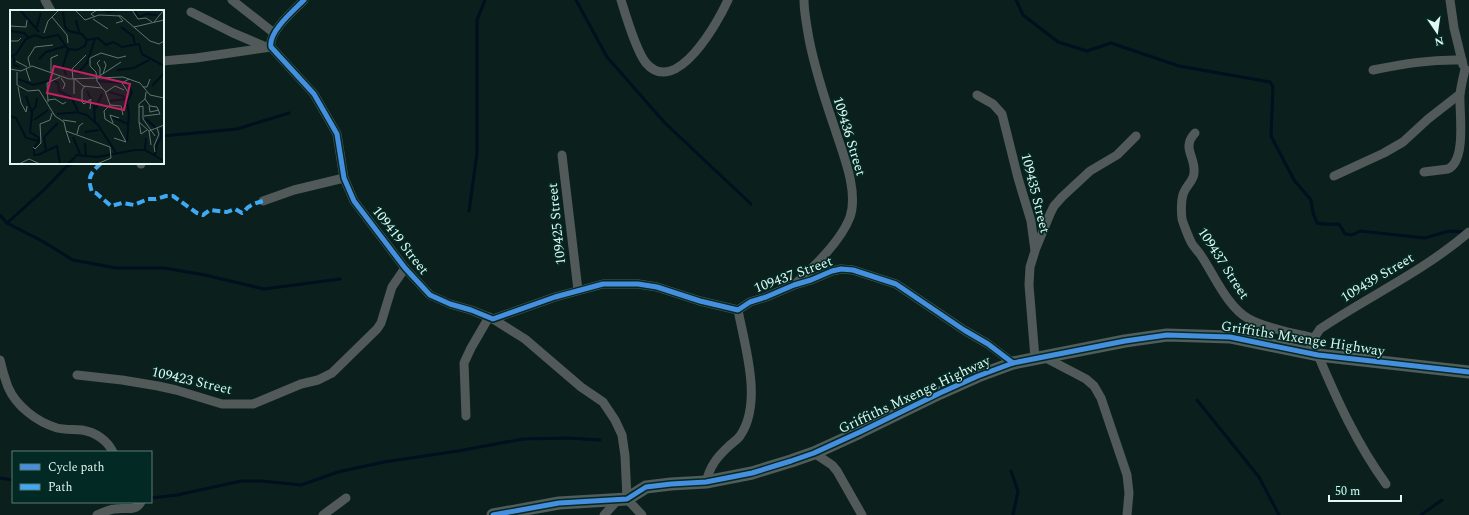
<svg xmlns="http://www.w3.org/2000/svg" width="1469" height="515" viewBox="0 0 1469 515" font-family="Spectral,serif">
  <rect width="100%" height="100%" fill="#0b201d"/>
  <g fill="none" stroke-linecap="round" stroke-linejoin="round">
    <g stroke="#010f1e" stroke-width="3">
      <polyline points="576,0 607,57 665,123 751,204"/>
      <path d="M 1016,0 L 1023,15 L 1058,42 L 1087,51 L 1111,43 L 1179,66 L 1270,82 L 1273,87 L 1271,136 L 1294,180 L 1311,200 L 1313,213 L 1317,223 C 1325,225 1331,224 1339,224 L 1345,234 L 1352,235 L 1360,231 L 1425,238 L 1449,231 L 1467,232"/>
      <polyline points="163,136 237,129 289,113"/>
      <polyline points="469,211 477,153 477,20 485,0"/>
      <polyline points="0,215 7,223 42,241 73,260 116,268 164,268 205,275 264,289 340,279"/>
      <polyline points="7,223 46,188 66,167 74,163"/>
      <polyline points="1197,400 1259,477 1279,515"/>
      <polyline points="1011,471 1018,491 1013,515"/>
      <polyline points="0,478 13,480"/>
      <polyline points="151,498 177,495 241,481 262,481 301,485 338,472 384,462 458,451 523,439 567,438 600,440"/>
      <polyline points="1421,515 1442,500"/>
    </g>
    <g stroke="#515959" stroke-width="9">
      <polyline points="45,0 51,11"/>
      <polyline points="232,0 274,33"/>
      <path d="M 304,0 C 294,10 268,32 271,47 L 314,94 L 337,134 L 344,178 L 354,201 L 405,268 L 430,295 L 450,304 L 471,310 L 493,319 L 555,297 L 603,284 L 638,284 L 657,287 L 700,301 L 738,310 L 750,302 L 766,297 L 794,285 L 811,280 L 832,271 L 841,269 L 853,270 L 896,284 L 964,330 L 988,344 L 1013,363"/>
      <path d="M 621,0 C 626,16 636,51 646,63 C 676,98 718,22 728,0"/>
      <polyline points="1450,0 1454,28 1463,65"/>
      <polyline points="191,12 233,33 266,47"/>
      <polyline points="163,61 196,58 271,47"/>
      <path d="M 1373,70 C 1403,64 1432,59 1462,60"/>
      <polyline points="977,95 993,104 1002,114 1018,178 1031,221 1035,251 1030,267 1029,285 1035,358"/>
      <path d="M 1195,133 C 1181,148 1196,157 1194,173 C 1194,180 1187,185 1184,192 C 1181,198 1181,211 1182,219 C 1183,223 1189,238 1191,242 C 1193,246 1197,250 1200,254 C 1214,274 1227,307 1249,319 C 1267,329 1294,333 1314,338"/>
      <polyline points="562,155 578,290"/>
      <polyline points="141,164 141,163"/>
      <path d="M 1424,172 L 1448,169 C 1467,160 1459,112 1460,94 C 1461,86 1463,78 1465,69"/>
      <polyline points="1334,176 1384,153 1403,142 1428,119 1460,94"/>
      <polyline points="263,201 294,190 344,178"/>
      <polyline points="1036,248 1050,214 1054,206 1062,197 1090,171 1117,155 1136,136"/>
      <path d="M 796,283 C 815,266 841,241 850,217 C 859,190 842,152 834,126 C 824,97 815,69 809,39 C 807,26 804,13 804,0"/>
      <polyline points="493,319 525,339 581,387 603,402 615,420 622,435 625,456 627,499 642,515"/>
      <path d="M 1308,353 L 1314,338 L 1320,329 C 1369,296 1424,271 1469,232"/>
      <path d="M 1318,355 C 1337,400 1357,444 1386,484"/>
      <polyline points="1044,357 1086,379 1094,386 1101,398 1127,475 1129,493 1127,515"/>
      <path d="M 0,360 C 2,369 5,379 8,387 C 16,406 37,422 57,428 C 65,430 74,429 82,430 C 95,432 107,440 113,452"/>
      <polyline points="77,375 122,380 158,386 176,390 222,404 253,404 301,384 318,380 332,373 377,329 381,323 392,287 405,268"/>
      <polyline points="466,416 464,363 471,348 489,317"/>
      <polyline points="814,453 832,465 837,471 862,515"/>
      <path d="M 706,482 C 710,466 717,457 729,446 C 732,443 737,440 740,436 C 763,403 745,347 738,310"/>
      <path d="M 97,515 C 102,513 109,509 115,509 C 125,507 136,512 141,502"/>
      <polyline points="323,515 346,498"/>
      <polyline points="604,515 616,502 622,500"/>
    </g>
    <polyline stroke="#515c5b" stroke-width="13" points="493,515 559,503 627,499 646,487 671,484 706,482 752,473 791,461 814,453 860,432 940,393 978,376 1013,363 1125,341 1167,335 1230,337 1318,355 1469,372"/>
    <path stroke="#3fa9f5" stroke-width="4" stroke-dasharray="8 4" stroke-linecap="butt" d="M 101,163 C 90,174 87,177 92,192 L 96,193 L 111,206 L 122,203 L 134,205 L 148,199 L 156,199 L 166,196 L 173,196 L 197,213 L 203,215 L 210,210 L 227,212 L 235,209 L 242,213 L 244,212 C 248,205 256,203 263,201"/>
    <defs>
      <g id="cycleway">
        <path d="M 304,0 C 294,10 268,32 271,47 L 314,94 L 337,134 L 344,178 L 354,201 L 405,268 L 430,295 L 450,304 L 471,310 L 493,319 L 555,297 L 603,284 L 638,284 L 657,287 L 700,301 L 738,310 L 750,302 L 766,297 L 794,285 L 811,280 L 832,271 L 841,269 L 853,270 L 896,284 L 964,330 L 988,344 L 1013,363"/>
        <polyline points="493,515 559,503 627,499 646,487 671,484 706,482 752,473 791,461 814,453 860,432 940,393 978,376 1013,363 1125,341 1167,335 1230,337 1318,355 1469,372"/>
      </g>
    </defs>
    <use href="#cycleway" stroke="#022923" stroke-width="8"/>
    <use href="#cycleway" stroke="#468fdf" stroke-width="5"/>
  </g>
  <g text-anchor="middle" stroke-width="3.5" stroke-linejoin="round" paint-order="stroke">
    <g font-size="14" fill="#e2f6f2" stroke="#022923">
      <text transform="translate(850 136) rotate(73)" y="5">109436 Street</text>
      <text transform="translate(1036 193) rotate(76)" y="5">109435 Street</text>
      <text transform="translate(556 224) rotate(-96)" y="5">109425 Street</text>
      <text transform="translate(401 240) rotate(52)" y="5">109419 Street</text>
      <text transform="translate(1224 263) rotate(57)" y="5">109437 Street</text>
      <text transform="translate(793 274) rotate(-20)" y="5">109437 Street</text>
      <text transform="translate(1377 277) rotate(-31)" y="5">109439 Street</text>
      <text transform="translate(1303 338) rotate(9)" y="5">Griffiths Mxenge Highway</text>
      <text transform="translate(192 380) rotate(13)" y="5">109423 Street</text>
      <text transform="translate(914 394) rotate(-25)" y="5">Griffiths Mxenge Highway</text>
    </g>
  </g>
  <g transform="translate(10 10)">
    <rect width="154" height="154" fill="#0b201d"/>
    <path fill="none" stroke="#010f1e" stroke-width="2" d="M 10,0 L 29,22M 93,0 L 99,2 L 108,0M 124,0 L 129,7 L 136,4 L 147,5M 53,2 L 55,17 L 59,21 L 72,24 L 77,30M 66,10 L 69,22M 111,17 L 123,26 L 125,34M 26,19 L 31,3M 0,21 L 14,23 L 19,28M 0,47 L 6,44 L 16,29 L 25,25 L 33,28 L 48,25 L 58,39 L 67,40 L 75,36 L 77,30 L 88,28 L 96,35 L 103,32 L 112,37 L 129,34 L 132,44 L 154,56M 4,47 L 4,55 L 9,57M 29,49 L 36,42 L 56,36M 107,60 L 124,58 L 139,50M 67,64 L 77,53 L 85,29M 56,65 L 53,56 L 58,40M 8,69 L 23,75 L 39,71M 44,71 L 48,73 L 49,81 L 61,87 L 69,103 L 77,105 L 88,115 L 105,141 L 105,144M 88,71 L 111,73M 113,73 L 119,76 L 122,83 L 117,92 L 119,104 L 117,132M 142,76 L 154,63M 77,81 L 84,95 L 85,112M 99,82 L 113,86 L 117,91M 16,86 L 22,103 L 20,122 L 29,128 L 29,131M 100,91 L 115,89M 85,100 L 92,84M 22,101 L 26,96 L 27,88M 47,104 L 69,102M 0,106 L 6,108 L 16,128 L 29,131 L 24,138 L 24,145 L 28,145 L 47,136 L 50,154M 102,107 L 118,114M 136,109 L 146,118M 24,110 L 38,100M 75,122 L 89,120M 63,127 L 70,144M 75,133 L 76,147M 135,140 L 136,128M 36,141 L 34,127 L 48,113M 145,146 L 147,134 L 151,128 L 151,118M 58,154 L 67,145 L 87,147 L 125,140 L 135,140 L 154,151"/>
    <path fill="none" stroke="#617672" stroke-width="1" d="M 49,0 L 42,7 L 57,25 L 58,33M 65,0 L 75,10 L 89,5 L 111,6 L 140,31 L 149,34 L 154,31M 122,0 L 128,9 L 136,8 L 142,12M 85,7 L 81,4 L 87,0M 83,9 L 98,19M 144,12 L 154,0M 106,13 L 113,11 L 108,5M 0,16 L 16,17 L 17,10M 124,17 L 154,10M 34,23 L 38,11 L 42,7M 0,31 L 8,31 L 11,28M 90,50 L 87,53 L 90,58 L 90,65M 6,51 L 17,57M 20,56 L 18,48 L 25,37 L 43,35M 0,59 L 11,61 L 22,56 L 59,69 L 113,67 L 130,73 L 140,85 L 154,88M 16,59 L 20,71M 7,62 L 7,75 L 18,81 L 29,80 L 45,106 L 54,112 L 56,121 L 100,137 L 101,148 L 87,154M 41,63 L 41,48 L 48,45M 93,64 L 96,55 L 94,51M 88,67 L 111,52M 51,68 L 55,74 L 53,79M 63,69 L 62,59 L 76,45M 65,69 L 73,76 L 92,78 L 95,81 L 100,95 L 94,101 L 95,109 L 108,117 L 116,132 L 104,128M 75,76 L 72,80 L 72,92 L 74,94 L 81,89 L 80,99M 8,77 L 11,93 L 16,102 L 17,96M 133,77 L 137,77 L 140,69M 92,78 L 87,71 L 86,62 L 80,56 L 80,48 L 91,43 L 108,48 L 116,46M 96,82 L 105,76 L 114,80M 118,82 L 112,73 L 119,69M 136,82 L 135,89 L 129,94 L 129,112 L 139,121 L 154,115M 64,84 L 64,69M 38,90 L 45,89 L 53,94 L 56,92M 38,92 L 37,73 L 50,67M 100,95 L 111,96 L 113,105M 139,96 L 140,102 L 149,100M 129,97 L 133,96 L 133,109 L 145,126M 134,106 L 150,104 L 147,97 L 140,96 L 135,89M 53,110 L 66,112M 129,112 L 131,124 L 137,120M 103,113 L 100,105 L 109,108M 56,121 L 60,133M 139,121 L 141,135M 67,124 L 69,116 L 73,113M 23,137 L 25,139 L 31,133 L 30,114 L 40,110 L 42,103M 145,142 L 144,136 L 149,124 L 147,118M 9,154 L 19,149 L 30,154"/>
    <path fill="#c42363" fill-opacity="0.15" stroke="#c42363" stroke-width="2" d="M 44,56 L 120,74 L 114,100 L 37,83 Z"/>
    <rect width="154" height="154" fill="none" stroke="#e2f6f2" stroke-width="2"/>
  </g>
  <rect x="12" y="451" width="140" height="52" fill="#022923" stroke="#5c7b76"/>
  <rect x="20" y="464" width="20" height="6" fill="#468fdf" stroke="#5c7b76"/>
  <text x="48" y="471" font-size="12" fill="#e2f6f2">Cycle path</text>
  <rect x="20" y="484" width="20" height="6" fill="#3fa9f5" stroke="#5c7b76"/>
  <text x="48" y="491" font-size="12" fill="#e2f6f2">Path</text>
  <g transform="translate(1437 32) rotate(167)" stroke="#022923" stroke-width="3" paint-order="stroke">
  <path d="M0-3L7 15L0 10L-7 15Z" fill="#e2f6f2"/>
  <text y="-6" font-size="11" font-weight="bold" text-anchor="middle" fill="#e2f6f2">N</text>
  </g>
  <path d="M1329 495v6h72v-6" fill="none" stroke="#e2f6f2" stroke-width="2"/>
  <text x="1335" y="495" font-size="12" fill="#e2f6f2" stroke="#022923" stroke-width="3" paint-order="stroke">50 m</text>
</svg>
